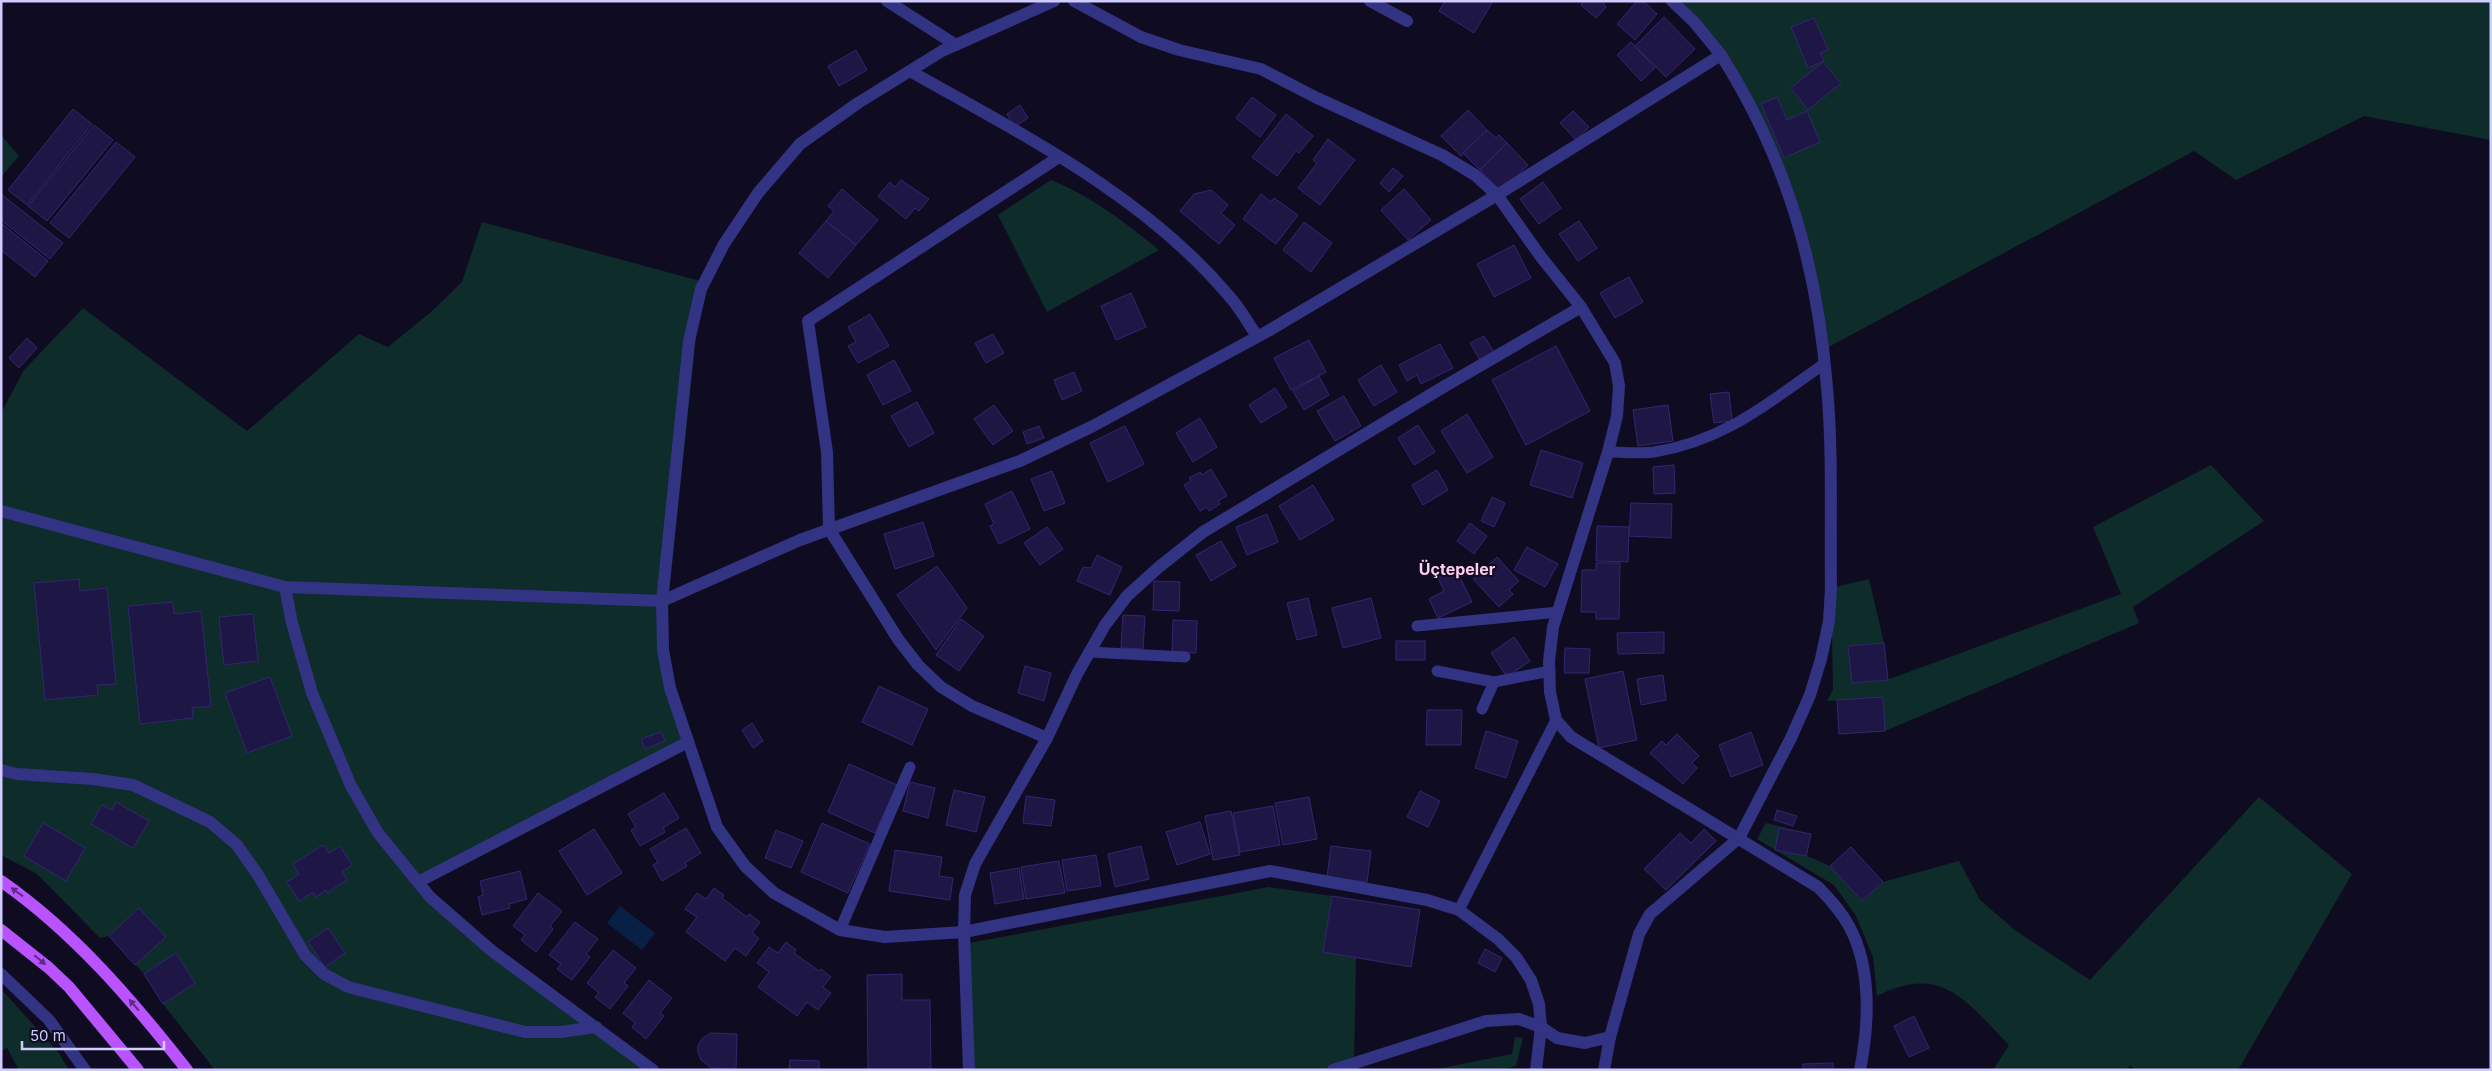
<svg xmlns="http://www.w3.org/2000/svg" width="2492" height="1071" viewBox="0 0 2492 1071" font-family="Inter,sans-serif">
  <rect width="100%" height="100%" fill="#0f0c22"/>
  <g fill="#0e2c2a">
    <polygon points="1672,1 2491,1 2491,140 2364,116 2236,180 2194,151 1823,350 1803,240 1745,93"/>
    <polygon points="1,135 19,156 1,177"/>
    <path d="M 1051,180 C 1091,196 1126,223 1159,250 L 1047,312 L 998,215 Z"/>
    <polygon points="482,222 704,282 701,289 663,650 688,742 418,882 430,897 653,1070 215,1070 163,1004 144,974 109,936 100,938 37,874 1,855 1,413 24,370 83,308 247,431 359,334 388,347 431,312 462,282"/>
    <polygon points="2211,465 2264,521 2133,607 2139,623 1885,731 1883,698 1827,701 1833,689 1831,588 1869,579 1884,643 1848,646 1852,683 1887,680 2121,594 2093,527"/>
    <path d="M 2259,797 L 2352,874 L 2238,1070 L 2136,1070 L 2130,1065 L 2126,1070 L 1993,1070 L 2009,1045 C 1966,1001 1942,963 1877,996 L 1873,957 L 1856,916 L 1834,885 L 1757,839 L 1766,823 L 1811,834 L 1807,856 L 1830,866 L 1862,901 L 1883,882 L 1959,861 L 1980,900 L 2016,931 L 2090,980 Z"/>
    <polygon points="1269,887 1332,896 1323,952 1356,958 1354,1063 1333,1070 969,1070 964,944"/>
    <polygon points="1,989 58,1052 69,1070 19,1070 7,1048 1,1051"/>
    <polygon points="1515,1037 1523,1038 1516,1066 1499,1070 1432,1070 1512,1054"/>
  </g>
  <polygon fill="#082045" points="620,906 655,933 642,950 607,923"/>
  <g fill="#1e1644" stroke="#332672">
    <polygon points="1445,1 1493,1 1474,33 1439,11"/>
    <polygon points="1584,1 1602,1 1606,7 1596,18 1581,5"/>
    <polygon points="1637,1 1643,1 1657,14 1635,40 1617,24"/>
    <polygon points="1664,17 1695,49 1666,77 1635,46"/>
    <polygon points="1814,18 1828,50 1820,53 1824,61 1808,68 1791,27"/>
    <polygon points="1631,42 1655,68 1641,81 1617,55"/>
    <polygon points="856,50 867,70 839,86 828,66"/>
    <polygon points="1823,62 1841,83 1808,110 1791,88"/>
    <polygon points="1252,97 1276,115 1260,137 1236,118"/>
    <polygon points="1777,97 1787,120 1807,111 1820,142 1784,158 1761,104"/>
    <polygon points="1020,105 1028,118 1014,127 1007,114"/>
    <polygon points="73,109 92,124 27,205 8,190"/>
    <polygon points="1468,110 1487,130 1461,156 1441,136"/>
    <polygon points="1573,111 1589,127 1576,140 1560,123"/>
    <polygon points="1286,114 1313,136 1299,153 1296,151 1277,176 1252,157"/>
    <polygon points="94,125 113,140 47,221 28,206"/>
    <polygon points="1487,130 1496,138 1499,135 1507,143 1480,170 1463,153"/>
    <polygon points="1328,139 1355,160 1320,205 1298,188 1317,163 1313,160"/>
    <polygon points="116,142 135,157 69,238 50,223"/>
    <polygon points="1507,143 1528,165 1501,192 1480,170"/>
    <polygon points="1393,168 1403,176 1389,192 1380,183"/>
    <polygon points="901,180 929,199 919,211 915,208 906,219 878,196 890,182 895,187"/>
    <polygon points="1543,182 1561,208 1539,224 1520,199"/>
    <polygon points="842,189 878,220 856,245 826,221 834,211 828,206"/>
    <polygon points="1404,189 1431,220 1408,240 1381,210"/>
    <polygon points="1211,190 1228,205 1221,213 1235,225 1219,244 1180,211 1194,194"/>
    <polygon points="1,194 63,243 50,259 1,220"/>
    <polygon points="1261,194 1271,202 1274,198 1298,215 1276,244 1243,219"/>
    <polygon points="826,221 856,245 828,278 799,253"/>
    <polygon points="1579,221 1597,248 1578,261 1559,234"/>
    <polygon points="1304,222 1332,243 1311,272 1283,250"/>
    <polygon points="1,223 48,261 35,277 1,250"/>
    <polygon points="1514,245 1531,278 1494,297 1477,264"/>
    <polygon points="1629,277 1643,302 1615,318 1600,293"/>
    <polygon points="1131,293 1146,327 1116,340 1101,306"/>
    <polygon points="870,314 889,346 858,363 848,346 856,342 848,327"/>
    <polygon points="993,334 1004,353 986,363 975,343"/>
    <polygon points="1484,336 1494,352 1480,360 1470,343"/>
    <polygon points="27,338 37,348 19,368 9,358"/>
    <polygon points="1309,340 1326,372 1291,390 1274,358"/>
    <polygon points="1440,344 1453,368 1421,384 1417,375 1407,381 1399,365"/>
    <polygon points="1556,346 1590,411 1526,445 1492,380"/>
    <polygon points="894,360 911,391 883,405 867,375"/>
    <polygon points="1381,365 1397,392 1374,406 1358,380"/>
    <polygon points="1074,372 1082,391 1062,400 1054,380"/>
    <polygon points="1319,376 1329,395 1304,410 1293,391"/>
    <polygon points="1275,388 1287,407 1261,423 1249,405"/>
    <polygon points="1729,392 1732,421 1714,423 1710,394"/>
    <polygon points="1344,396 1361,426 1335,441 1317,411"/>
    <polygon points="917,402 934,433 909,447 891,416"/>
    <polygon points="994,405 1013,431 993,445 974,419"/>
    <polygon points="1668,405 1673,441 1638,446 1633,410"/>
    <polygon points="1467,414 1493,457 1467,473 1441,431"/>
    <polygon points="1200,418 1217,447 1193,462 1176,433"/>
    <polygon points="1418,425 1435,452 1414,465 1398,438"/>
    <polygon points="1039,426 1044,438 1027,444 1023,432"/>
    <polygon points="1125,426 1144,464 1108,482 1090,443"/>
    <polygon points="1541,450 1583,463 1572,498 1530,485"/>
    <polygon points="1674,465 1675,493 1654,494 1653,467"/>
    <polygon points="1211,469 1227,496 1218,501 1220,504 1209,511 1207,507 1200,511 1184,485 1191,481 1189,478 1200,472 1202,475"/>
    <polygon points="1437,470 1448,490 1423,505 1412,485"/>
    <polygon points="1052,471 1065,503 1044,511 1031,479"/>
    <polygon points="1313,485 1334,520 1300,540 1279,506"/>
    <polygon points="1012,491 1030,529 999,544 990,526 994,524 985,504"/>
    <polygon points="1492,497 1505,503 1494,527 1481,521"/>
    <polygon points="1631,503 1672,504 1671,538 1629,536"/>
    <polygon points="1267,514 1278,542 1247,555 1236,527"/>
    <polygon points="923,522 934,556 895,569 884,534"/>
    <polygon points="1470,523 1487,536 1474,554 1457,541"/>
    <polygon points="1597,526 1629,527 1628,562 1596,561"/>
    <polygon points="1047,527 1063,549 1040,565 1024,543"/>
    <polygon points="1221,541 1236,566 1211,581 1196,555"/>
    <polygon points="1527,547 1558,564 1545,587 1514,570"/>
    <polygon points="1097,555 1122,567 1110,595 1077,581 1083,567 1091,568"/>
    <polygon points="1497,557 1519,581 1509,590 1513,594 1499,607 1473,579"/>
    <polygon points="1596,563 1620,563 1619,619 1596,619 1596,612 1581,612 1582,570 1596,570"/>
    <polygon points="937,566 967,608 936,650 897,595"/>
    <polygon points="1456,569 1472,602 1438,618 1429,599 1444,591 1438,578"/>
    <polygon points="79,579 80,591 107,588 116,684 97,685 98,695 45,700 34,583"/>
    <polygon points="1154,581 1180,582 1179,611 1153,610"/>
    <polygon points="1308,598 1317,635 1297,640 1287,603"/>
    <polygon points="1371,598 1381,638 1343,648 1332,608"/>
    <polygon points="173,602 174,614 201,611 211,706 192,708 193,718 140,724 128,606"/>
    <polygon points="253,614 258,661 224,665 219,617"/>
    <polygon points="1123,615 1145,616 1143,649 1121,648"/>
    <polygon points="961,619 984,636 959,671 936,655"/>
    <polygon points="1173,620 1197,621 1196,653 1172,652"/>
    <polygon points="1664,632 1664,653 1618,654 1617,633"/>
    <polygon points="1514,637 1530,661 1507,677 1491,653"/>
    <rect x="1396" y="641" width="29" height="19"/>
    <polygon points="1884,643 1888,680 1852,683 1848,646"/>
    <polygon points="1565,648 1590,649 1589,673 1564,673"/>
    <polygon points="1025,666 1051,673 1044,701 1018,693"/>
    <polygon points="1623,671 1637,740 1599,748 1585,679"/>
    <polygon points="1663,675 1666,700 1641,705 1637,679"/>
    <polygon points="270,677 292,736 247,753 225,693"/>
    <polygon points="879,686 928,709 912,745 862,722"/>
    <polygon points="1883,697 1885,731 1839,734 1837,700"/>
    <polygon points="1427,710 1462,710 1461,745 1426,745"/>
    <polygon points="752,723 763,741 753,748 742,730"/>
    <polygon points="1486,731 1518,741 1506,778 1475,768"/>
    <polygon points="661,732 665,741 645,749 641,739"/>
    <polygon points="1751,732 1763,765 1731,777 1719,745"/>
    <polygon points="1677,734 1699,756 1692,763 1697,768 1683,784 1650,753 1662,741 1666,745"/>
    <polygon points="849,764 897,785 875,833 828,812"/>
    <polygon points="910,782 935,788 928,818 903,811"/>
    <polygon points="954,790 985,797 976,832 946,825"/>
    <polygon points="1420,791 1440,801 1428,827 1407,817"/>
    <polygon points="664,793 679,818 663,828 665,832 640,846 631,830 636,827 628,814"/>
    <polygon points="1026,796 1055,800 1051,826 1023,823"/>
    <polygon points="1309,797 1317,839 1283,845 1275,803"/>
    <polygon points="116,802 149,821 133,848 91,824 102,805 112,810"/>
    <polygon points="1273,806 1280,845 1240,852 1233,813"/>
    <polygon points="1777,810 1797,816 1793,826 1774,820"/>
    <polygon points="1231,811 1240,855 1213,860 1205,816"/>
    <polygon points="1200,822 1210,854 1177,865 1166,832"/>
    <polygon points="43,823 85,848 66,881 24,856"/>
    <polygon points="822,823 870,844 848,893 801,872"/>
    <polygon points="686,828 701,853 685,863 687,866 662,881 653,865 658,862 650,849"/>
    <polygon points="1779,828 1811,834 1806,856 1775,850"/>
    <polygon points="594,829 622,873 587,895 559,851"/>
    <polygon points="1704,829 1716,841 1666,890 1644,869 1680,833 1691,843"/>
    <polygon points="776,830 803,841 791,868 765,858"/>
    <polygon points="323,845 329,853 340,846 352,865 342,872 347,880 327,893 326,890 316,897 313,892 299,901 287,882 299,874 293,864"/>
    <polygon points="1141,846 1149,879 1115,887 1108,854"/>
    <polygon points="1331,846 1371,851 1367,882 1327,877"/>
    <polygon points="1851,847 1883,882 1862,901 1830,866"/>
    <polygon points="895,850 942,857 939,876 953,878 950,900 889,891"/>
    <polygon points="1096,855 1101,886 1067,891 1062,860"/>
    <polygon points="1059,861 1065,893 1026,899 1021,867"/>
    <polygon points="1019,868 1024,899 995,904 990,873"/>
    <polygon points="520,871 527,899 509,904 510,908 482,915 478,897 483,895 480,881"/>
    <polygon points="714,888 724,895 722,898 747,917 749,914 760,922 752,933 759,938 746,956 735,948 725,961 686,932 697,917 685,909 697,893 706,899"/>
    <polygon points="538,893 562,911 550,926 553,929 536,952 521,940 525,935 513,926"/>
    <polygon points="1332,896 1420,910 1411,967 1323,952"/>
    <polygon points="139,908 166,937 135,965 109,936"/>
    <polygon points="575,922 598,939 586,954 590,957 572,980 557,969 561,964 549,955"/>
    <polygon points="328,928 345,953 325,967 308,942"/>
    <polygon points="786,942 796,950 794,953 819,971 821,969 831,977 823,987 831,993 818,1010 807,1002 797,1016 758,987 769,972 757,963 769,947 778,953"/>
    <polygon points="1485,949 1502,958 1495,972 1478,963"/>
    <polygon points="613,950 636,968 624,983 628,986 610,1009 595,997 599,993 587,983"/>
    <polygon points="176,953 195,983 163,1004 144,974"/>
    <polygon points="902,974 902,1000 930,1000 931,1070 868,1070 867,975"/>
    <polygon points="649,980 672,998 660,1013 664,1016 646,1039 632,1027 635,1023 623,1013"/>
    <polygon points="1914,1016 1929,1048 1909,1057 1894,1026"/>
    <polygon points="711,1033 737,1034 736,1069 711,1068 701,1060 698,1052 698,1045 703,1038"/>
    <polygon points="790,1060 819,1061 819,1070 789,1070"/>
    <polygon points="1833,1063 1833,1070 1803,1070 1803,1064"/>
  </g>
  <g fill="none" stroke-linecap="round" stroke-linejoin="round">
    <g stroke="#333384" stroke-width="11">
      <path d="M 1608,452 C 1623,452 1639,454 1654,452 C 1724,441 1768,403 1824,364"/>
      <polyline points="1417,626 1558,612"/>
      <polyline points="1089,652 1185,657"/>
      <polyline points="1437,671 1494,682"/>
      <polyline points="1482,709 1494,682 1550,671"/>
      <polyline points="1459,910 1556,720"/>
      <polyline points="840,930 910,767"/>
    </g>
    <g stroke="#333384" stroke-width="12">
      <polyline points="887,1 956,45"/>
      <polyline points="1074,1 1141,37 1179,50 1261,69 1317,98 1442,155 1475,175 1497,195 1268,331 1093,426 1020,461 800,540 662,601 663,650 670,688 717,827 745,866 774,893 840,930 885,937 964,932 1270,871 1427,900 1459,910 1498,939 1516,957 1531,980 1539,1004 1541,1027 1536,1070"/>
      <polyline points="1370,1 1407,21"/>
      <path d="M 910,71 C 1023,135 1144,195 1229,296 C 1240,308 1248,323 1257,336"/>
      <path d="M 1581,307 L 1615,363 L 1619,386 L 1617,416 L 1608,452 L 1553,627 L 1549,661 L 1550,692 L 1556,720 L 1571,737 L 1818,887 C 1830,899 1841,911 1849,926 C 1872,968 1869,1025 1860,1070"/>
      <polyline points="1,511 285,587 662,601 689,341 701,289 724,244 758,193 800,144 858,103 942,51 1054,1"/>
      <polyline points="285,587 292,623 312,693 351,786 378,833 430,897 492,951 653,1070"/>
      <polyline points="1047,738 972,706 941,687 918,665 898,639 829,529 827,452 808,321 1059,157"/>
      <polyline points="1,770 17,774 93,779 133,785 210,822 237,845 258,875 305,955 324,974 348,987 525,1032 560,1032 596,1027"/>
      <polyline points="418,882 688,742"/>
      <polyline points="1,974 49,1020 85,1070"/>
      <polyline points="969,1070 964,932 965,895 975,864 1047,738 1077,674 1105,625 1127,596 1159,567 1203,532 1445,386 1581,307 1541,257 1497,195 1721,55 1695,23 1672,1"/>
      <polyline points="1333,1070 1486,1021 1519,1019 1541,1027 1557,1038 1585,1043 1610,1037"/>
      <path d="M 1604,1070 L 1610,1037 L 1639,934 L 1650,914 L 1739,838 L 1791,738 L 1810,695 L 1821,659 L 1829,621 L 1831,588 C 1830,522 1833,453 1827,387 C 1817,265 1787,159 1721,55"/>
    </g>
    <g stroke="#b953ff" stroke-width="12">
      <path d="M 1,881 C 74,932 132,1000 187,1070"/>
      <polyline points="1,930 49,968 69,987 138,1070"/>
    </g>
  </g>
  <defs><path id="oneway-solid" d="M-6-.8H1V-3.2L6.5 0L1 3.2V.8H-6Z" transform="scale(1.25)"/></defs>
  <g fill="#5b2c85">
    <use href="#oneway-solid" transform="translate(17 892) rotate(-144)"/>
    <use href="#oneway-solid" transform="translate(40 960) rotate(40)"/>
    <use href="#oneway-solid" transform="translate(134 1005) rotate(-131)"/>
  </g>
  <g text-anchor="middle" stroke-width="4" stroke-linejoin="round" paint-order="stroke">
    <g font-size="16" font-weight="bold" fill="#ffceef" stroke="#0f0c22">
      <text x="1457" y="575">Üçtepeler</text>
    </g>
  </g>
  <rect width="2492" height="1071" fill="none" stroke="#d1ccff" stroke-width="5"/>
  <path d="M22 1041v8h142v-8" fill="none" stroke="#d1ccff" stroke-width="2.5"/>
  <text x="30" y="1041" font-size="15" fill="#d1ccff" stroke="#0f0c22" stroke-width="4" paint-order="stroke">50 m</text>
</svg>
